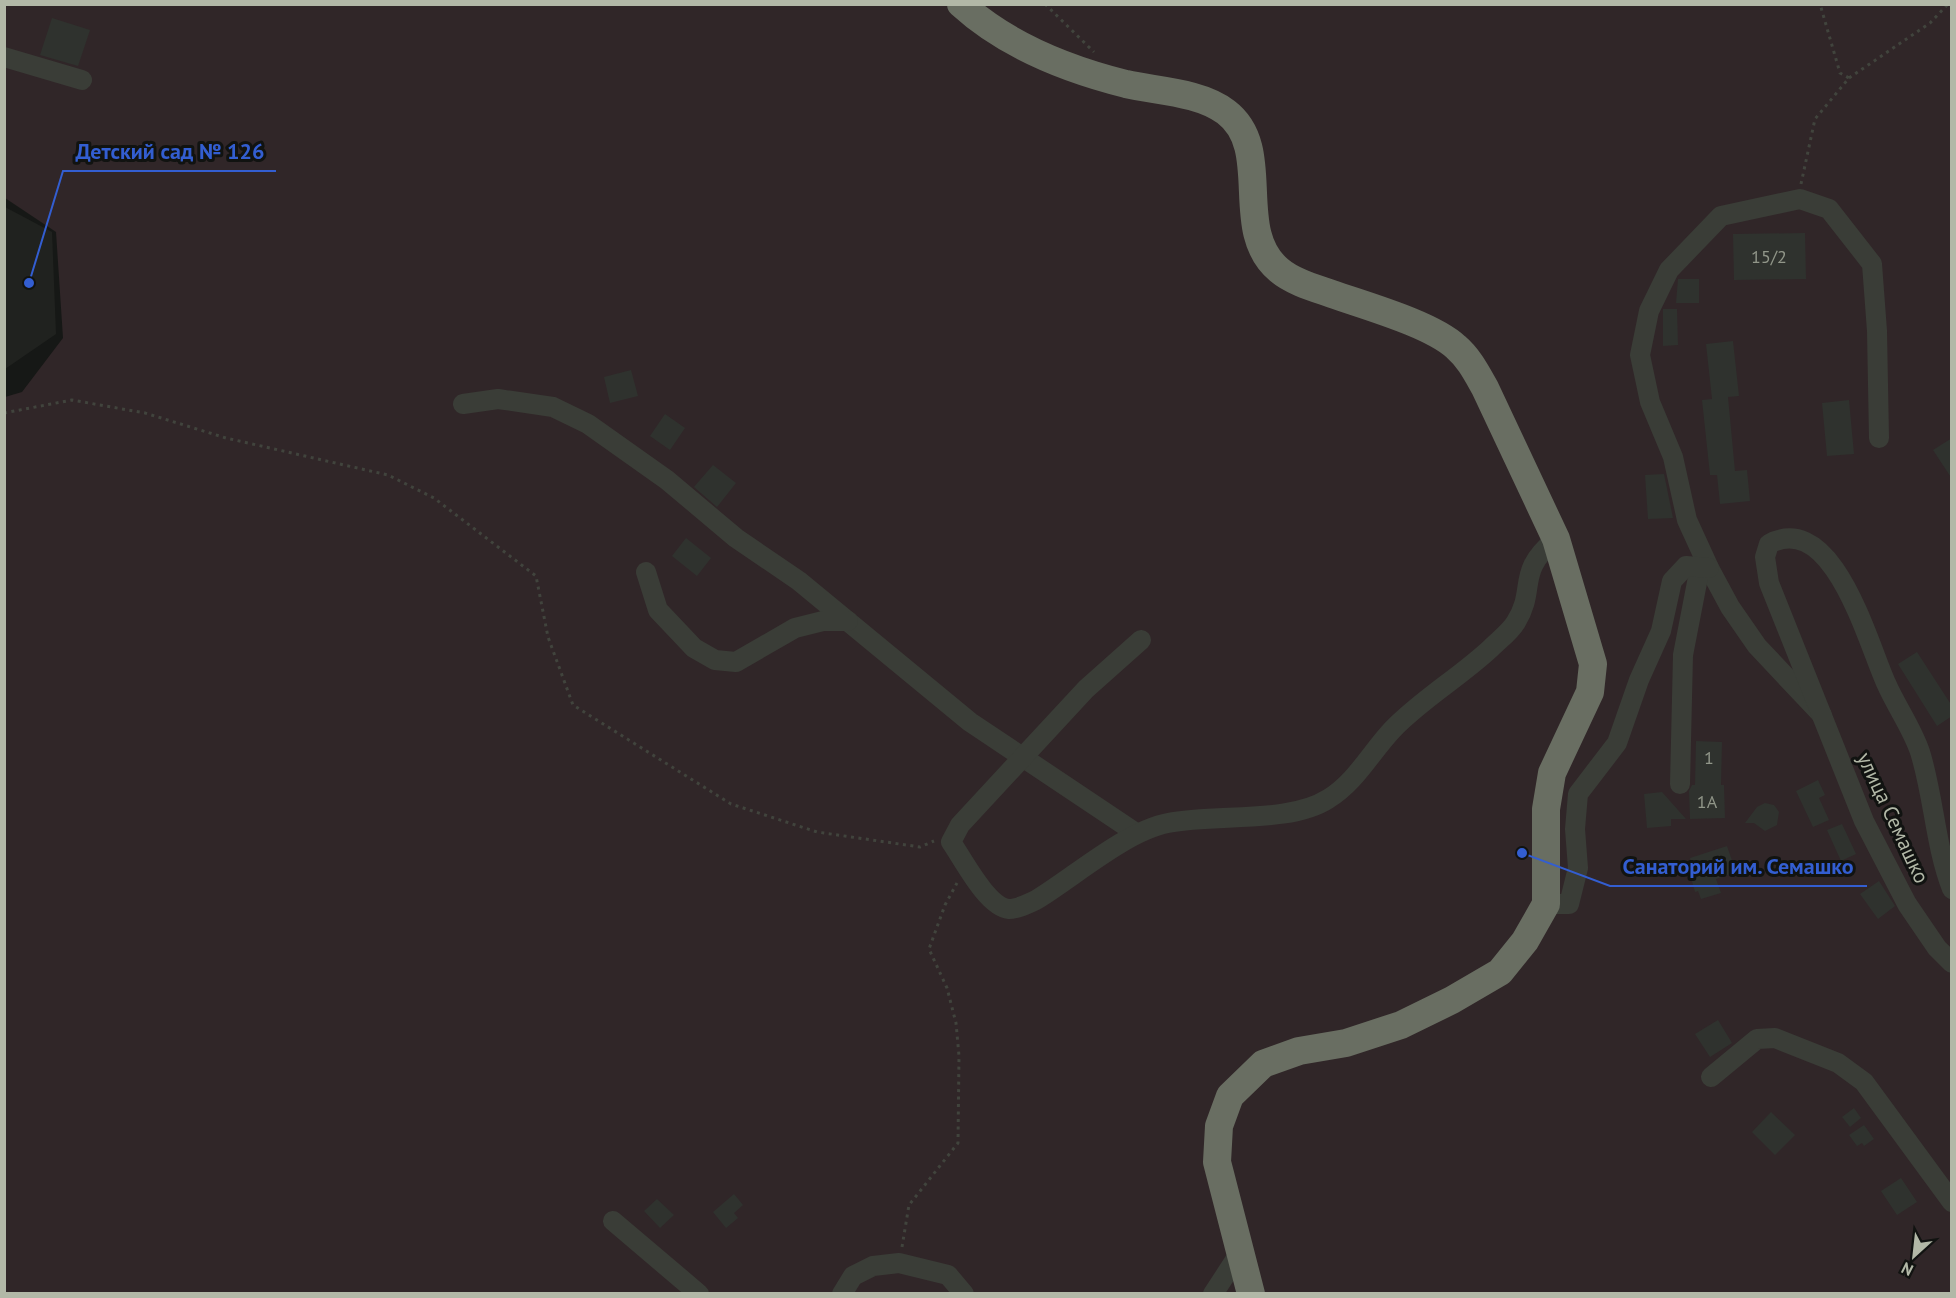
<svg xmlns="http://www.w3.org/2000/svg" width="1956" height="1298" viewBox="0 0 1956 1298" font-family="'PT Sans',sans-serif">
  <rect width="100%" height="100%" fill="#161816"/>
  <polygon fill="#20221f" points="5,207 52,232 56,334 5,369"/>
  <polygon fill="#302628" points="5,5 1951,5 1951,1293 5,1294 5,397 22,392 63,338 56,232 5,198"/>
  <g fill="#2f322e">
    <polygon points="52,18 90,30 78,66 40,55"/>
    <polygon points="1805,233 1806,279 1734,280 1733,234"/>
    <polygon points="1678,279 1699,279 1699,303 1676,303"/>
    <polygon points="1663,309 1677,309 1678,345 1663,346"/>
    <polygon points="1733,341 1739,396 1728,397 1735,471 1747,470 1750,501 1720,504 1717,475 1710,475 1702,400 1712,399 1706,344"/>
    <polygon points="631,370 638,396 610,403 604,377"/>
    <polygon points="1849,400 1854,454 1827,456 1822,403"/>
    <polygon points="665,414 685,428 670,450 650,436"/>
    <polygon points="1952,438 1952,479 1933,450"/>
    <polygon points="713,465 736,483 717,507 694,487"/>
    <polygon points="1664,474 1673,518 1648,519 1645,475"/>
    <polygon points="686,538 711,558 697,576 672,556"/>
    <polygon points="1917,652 1952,706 1952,716 1937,726 1898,664"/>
    <polygon points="1696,741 1722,742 1721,785 1724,785 1725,818 1690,819 1689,791 1692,785 1695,785"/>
    <polygon points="1818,780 1825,795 1819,798 1829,820 1813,827 1796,791"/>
    <polygon points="1662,792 1686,819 1671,819 1671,826 1647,828 1644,794"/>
    <polygon points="1765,803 1774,805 1779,812 1777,825 1765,831 1754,823 1745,823 1757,807"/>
    <polygon points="1842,824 1856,854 1841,861 1827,830"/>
    <polygon points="1727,846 1736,872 1716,879 1721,893 1701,899 1698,891 1695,892 1689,871 1693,870 1690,858"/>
    <polygon points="1879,881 1895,906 1878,919 1860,894"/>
    <polygon points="1718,1020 1732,1043 1710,1057 1695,1034"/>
    <polygon points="1854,1108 1861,1118 1850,1127 1842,1117"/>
    <polygon points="1771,1112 1795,1135 1775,1155 1752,1132"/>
    <polygon points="1864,1125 1874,1139 1864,1146 1862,1143 1857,1146 1849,1135"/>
    <polygon points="1901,1178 1917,1202 1897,1215 1881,1191"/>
    <polygon points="734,1194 743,1205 734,1213 738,1218 726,1228 713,1212"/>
    <polygon points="657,1199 674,1215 660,1228 644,1211"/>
  </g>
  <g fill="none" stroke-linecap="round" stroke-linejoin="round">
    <g stroke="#41443d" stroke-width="3" stroke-dasharray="3 4.5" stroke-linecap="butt">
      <polyline points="1045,4 1094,52"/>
      <polyline points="1849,78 1930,23 1948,4"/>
      <polyline points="1801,184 1815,119 1849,78 1840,73 1820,4"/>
      <polyline points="4,413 72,400 145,413 226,438 388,475 434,498 536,576 548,637 573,705 731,804 817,832 920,847 934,841"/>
      <polyline points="902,1247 909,1205 958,1143 959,1056 956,1023 947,988 929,949 945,905 957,883"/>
    </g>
    <g stroke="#3a3d37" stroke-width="20">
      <polyline points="4,57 82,80"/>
      <polyline points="463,404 498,399 553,407 588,424 667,480 736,538 799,581 970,722 1136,833"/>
      <polyline points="646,572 658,610 694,648 715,660 736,662 795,628 823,621 848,621"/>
      <path d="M 1141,640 L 1086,689 L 960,825 L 951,842 C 963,859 987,907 1009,909 C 1018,909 1027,904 1036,900 C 1074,877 1126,831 1168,823 C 1216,813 1289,824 1328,799 C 1356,782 1371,752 1393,729 C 1422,699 1460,677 1491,648 C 1499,640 1510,632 1516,622 C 1537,588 1515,572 1556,539"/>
      <polyline points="1822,715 1757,646 1730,607 1709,568 1687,520 1673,457 1650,402 1640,355 1649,311 1669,270 1721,216 1800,199 1829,209 1872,264 1877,331 1879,438"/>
      <polyline points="1680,784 1683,655 1700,567"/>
      <path d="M 1952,889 C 1935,845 1934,797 1920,752 C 1912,728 1896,706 1886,683 C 1867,641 1833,510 1769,544 L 1765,557 L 1769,583 L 1864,821 L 1907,904 L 1937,948 L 1952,963"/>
      <polyline points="1546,904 1569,904 1578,868 1575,829 1578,794 1617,743 1639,680 1661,631 1672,581 1686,566 1709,568"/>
      <polyline points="1711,1077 1757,1039 1775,1038 1838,1063 1864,1082 1952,1202"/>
      <polyline points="613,1221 699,1294"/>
      <polyline points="842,1294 853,1276 873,1266 899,1263 948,1275 964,1294"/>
      <polyline points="1213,1294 1239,1254"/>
    </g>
    <path stroke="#696e62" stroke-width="28" d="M 961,4 C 1007,46 1066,69 1126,84 C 1157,91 1200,92 1226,112 C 1275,149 1231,230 1279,270 C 1293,282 1315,288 1332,294 C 1366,306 1431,324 1456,347 C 1469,358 1477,374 1485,388 L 1556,539 L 1593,664 L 1590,692 L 1552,773 L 1546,809 L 1546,904 L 1525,941 L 1500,972 L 1452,1000 L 1401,1025 L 1346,1043 L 1299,1051 L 1263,1064 L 1230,1096 L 1219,1126 L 1217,1162 L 1251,1294"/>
  </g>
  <g text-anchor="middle" stroke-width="6" stroke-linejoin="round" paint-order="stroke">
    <g font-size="18" fill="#919689">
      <text x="1769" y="263">15/2</text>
      <text x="1709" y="764">1</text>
      <text x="1707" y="808">1А</text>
    </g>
    <g font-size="21" fill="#b2b8a7" stroke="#111311">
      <text transform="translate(1893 818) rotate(65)" y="7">улица Семашко</text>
    </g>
  </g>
  <path fill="none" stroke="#335ed1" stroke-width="2" d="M29 283L63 171H276M1522 853L1610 886H1867"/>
  <g fill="#335ed1" stroke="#111311" stroke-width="2">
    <circle cx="29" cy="283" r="6"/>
    <circle cx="1522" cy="853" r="6"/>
  </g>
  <g font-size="22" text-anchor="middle" font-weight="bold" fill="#335ed1" stroke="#111311" stroke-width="6" stroke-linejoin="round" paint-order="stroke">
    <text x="170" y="159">Детский сад № 126</text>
    <text x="1738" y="874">Санаторий им. Семашко</text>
  </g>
  <rect width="1956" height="1298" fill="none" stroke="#b2b8a7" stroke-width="12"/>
  <g transform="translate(1914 1256) rotate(207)" stroke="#111311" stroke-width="4.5" paint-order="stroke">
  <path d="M0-4.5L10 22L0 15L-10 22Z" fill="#b2b8a7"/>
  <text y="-9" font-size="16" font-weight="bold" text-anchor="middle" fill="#b2b8a7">N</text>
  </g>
</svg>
